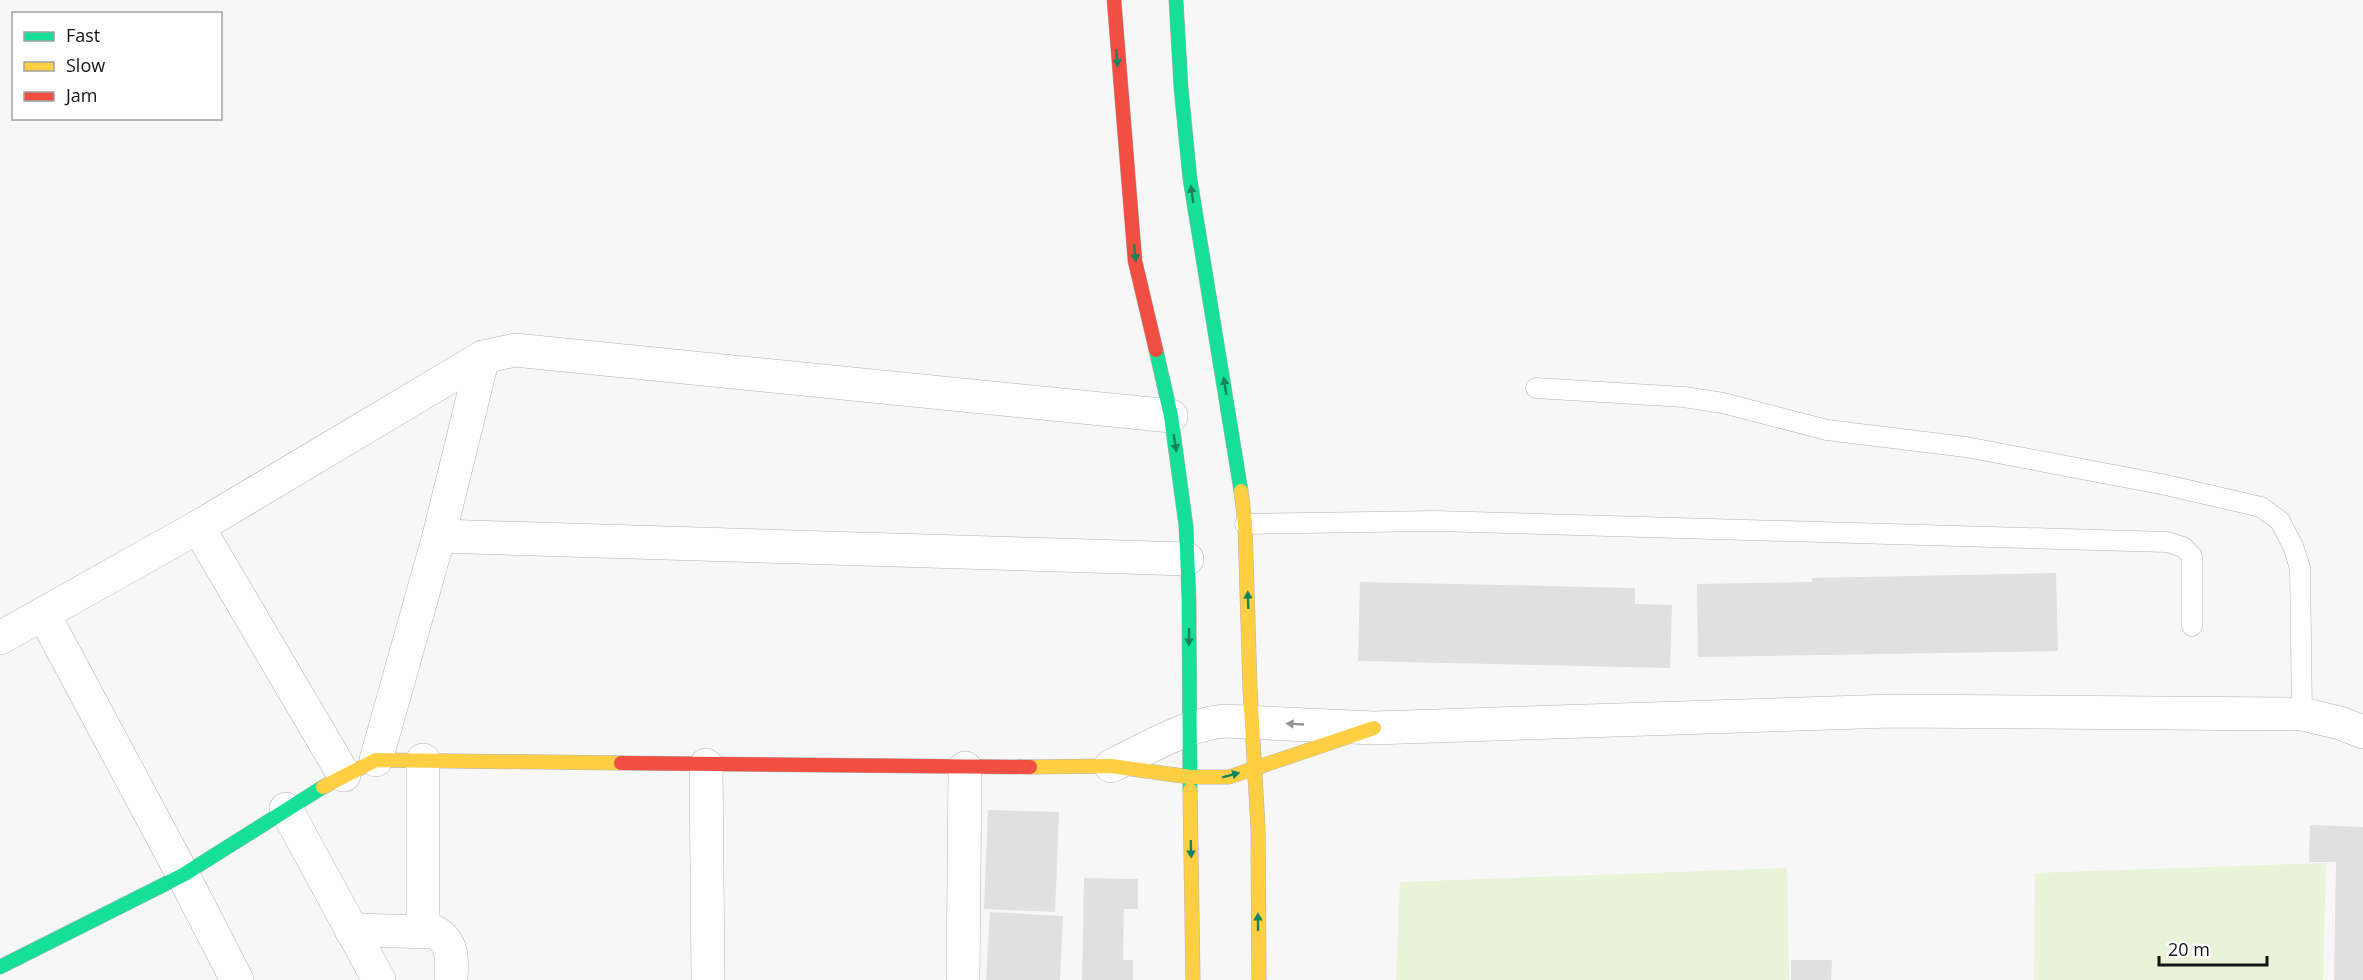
<svg xmlns="http://www.w3.org/2000/svg" width="2363" height="980" viewBox="0 0 2363 980" font-family="'Open Sans',sans-serif">
  <rect width="100%" height="100%" fill="#f7f7f8"/>
  <g fill="#e9f3d8">
    <polygon points="2326,863 2323,980 2034,980 2035,873"/>
    <polygon points="1787,868 1789,980 1396,980 1400,882"/>
  </g>
  <g fill="#e0e0e1">
    <polygon points="2056,573 2058,651 1698,657 1697,584 1812,582 1812,578"/>
    <polygon points="1360,582 1635,588 1635,604 1672,605 1670,668 1358,661"/>
    <polygon points="988,810 1059,812 1055,912 984,909"/>
    <polygon points="2310,825 2363,827 2363,980 2334,980 2336,862 2309,862"/>
    <polygon points="1084,878 1138,879 1138,909 1124,909 1123,960 1133,960 1133,980 1082,980"/>
    <polygon points="990,912 1063,916 1060,980 986,980"/>
    <polygon points="1791,960 1832,960 1831,980 1791,980"/>
  </g>
  <g fill="none" stroke-linecap="round" stroke-linejoin="round">
    <defs>
      <g id="lane">
        <polyline points="1536,388 1684,397 1723,403 1827,430 1966,447 2166,485 2261,507 2280,521 2293,546 2300,568 2302,714"/>
        <polyline points="1245,524 1435,521 2167,542 2183,547 2192,556 2192,626"/>
      </g>
      <g id="street">
        <polyline points="198,527 344,775"/>
        <polyline points="439,536 1187,559"/>
        <polyline points="44,615 183,875 237,980"/>
        <polyline points="0,638 198,527 483,357 515,350 1171,416"/>
        <polyline points="376,760 439,536 483,357"/>
        <polyline points="706,765 708,980"/>
        <path d="M 1111,766 C 1147,749 1184,725 1224,721 L 1374,728 L 1891,711 L 2302,714 L 2340,723 L 2363,732"/>
        <polyline points="286,809 379,980"/>
        <path d="M 351,930 L 435,932 C 454,943 452,960 451,980"/>
        <polyline points="423,931 423,760"/>
        <polyline points="963,980 965,768"/>
      </g>
      <g id="fast">
        <polyline points="1176,0 1181,88 1190,179 1241,491"/>
        <polyline points="1156,350 1171,416 1186,526 1189,600 1190,790"/>
        <polyline points="0,967 183,875 323,787"/>
      </g>
      <g id="slow">
        <polyline points="1241,491 1245,524 1250,689 1258,828 1259,980"/>
        <polyline points="1030,767 1111,766 1190,777 1229,777 1374,728"/>
        <polyline points="323,787 376,760 621,763"/>
        <polyline points="1190,790 1193,980"/>
      </g>
      <g id="jam">
        <polyline points="1114,0 1135,261 1156,350"/>
        <polyline points="621,763 1030,767"/>
      </g>
    </defs>
    <use href="#lane" stroke="#b2b2b3" stroke-width="21"/>
    <use href="#street" stroke="#b2b2b3" stroke-width="34"/>
    <use href="#fast" stroke="#b2b2b3" stroke-width="15"/>
    <use href="#slow" stroke="#b2b2b3" stroke-width="15"/>
    <use href="#jam" stroke="#b2b2b3" stroke-width="15"/>
    <use href="#lane" stroke="#fefefe" stroke-width="20"/>
    <use href="#street" stroke="#fefefe" stroke-width="33"/>
    <use href="#fast" stroke="#16e098" stroke-width="14"/>
    <use href="#slow" stroke="#ffcf43" stroke-width="14"/>
    <use href="#jam" stroke="#f24e42" stroke-width="14"/>
  </g>
  <defs><path id="oneway-solid" d="M-6-.8H1V-3.2L6.5 0L1 3.2V.8H-6Z" transform="scale(1.5)"/></defs>
  <g fill="#15845d">
    <use href="#oneway-solid" transform="translate(1117 58) rotate(85)"/>
    <use href="#oneway-solid" transform="translate(1192 194) rotate(-98)"/>
    <use href="#oneway-solid" transform="translate(1135 253) rotate(84)"/>
    <use href="#oneway-solid" transform="translate(1225 386) rotate(-99)"/>
    <use href="#oneway-solid" transform="translate(1175 443) rotate(81)"/>
    <use href="#oneway-solid" transform="translate(1248 600) rotate(-92)"/>
    <use href="#oneway-solid" transform="translate(1189 637) rotate(91)"/>
    <use href="#oneway-solid" transform="translate(1231 775) rotate(-15)"/>
    <use href="#oneway-solid" transform="translate(1191 849) rotate(89)"/>
    <use href="#oneway-solid" transform="translate(1258 922) rotate(-90)"/>
  </g>
  <use fill="#949495" href="#oneway-solid" transform="translate(1295 724) rotate(-177)"/>
  <rect x="12" y="12" width="210" height="108" fill="#ffffff" stroke="#a1a1a1" stroke-width="1.5"/>
  <rect x="24" y="32" width="30" height="9" fill="#16e098" stroke="#a1a1a1" stroke-width="1.5"/>
  <text x="66" y="42" font-size="18" fill="#131314">Fast</text>
  <rect x="24" y="62" width="30" height="9" fill="#ffcf43" stroke="#a1a1a1" stroke-width="1.5"/>
  <text x="66" y="72" font-size="18" fill="#131314">Slow</text>
  <rect x="24" y="92" width="30" height="9" fill="#f24e42" stroke="#a1a1a1" stroke-width="1.5"/>
  <text x="66" y="102" font-size="18" fill="#131314">Jam</text>
  <path d="M2159 956v9h108v-9" fill="none" stroke="#131314" stroke-width="3"/>
  <text x="2168" y="956" font-size="18" fill="#131314" stroke="#ffffff" stroke-width="4.5" paint-order="stroke">20 m</text>
</svg>
